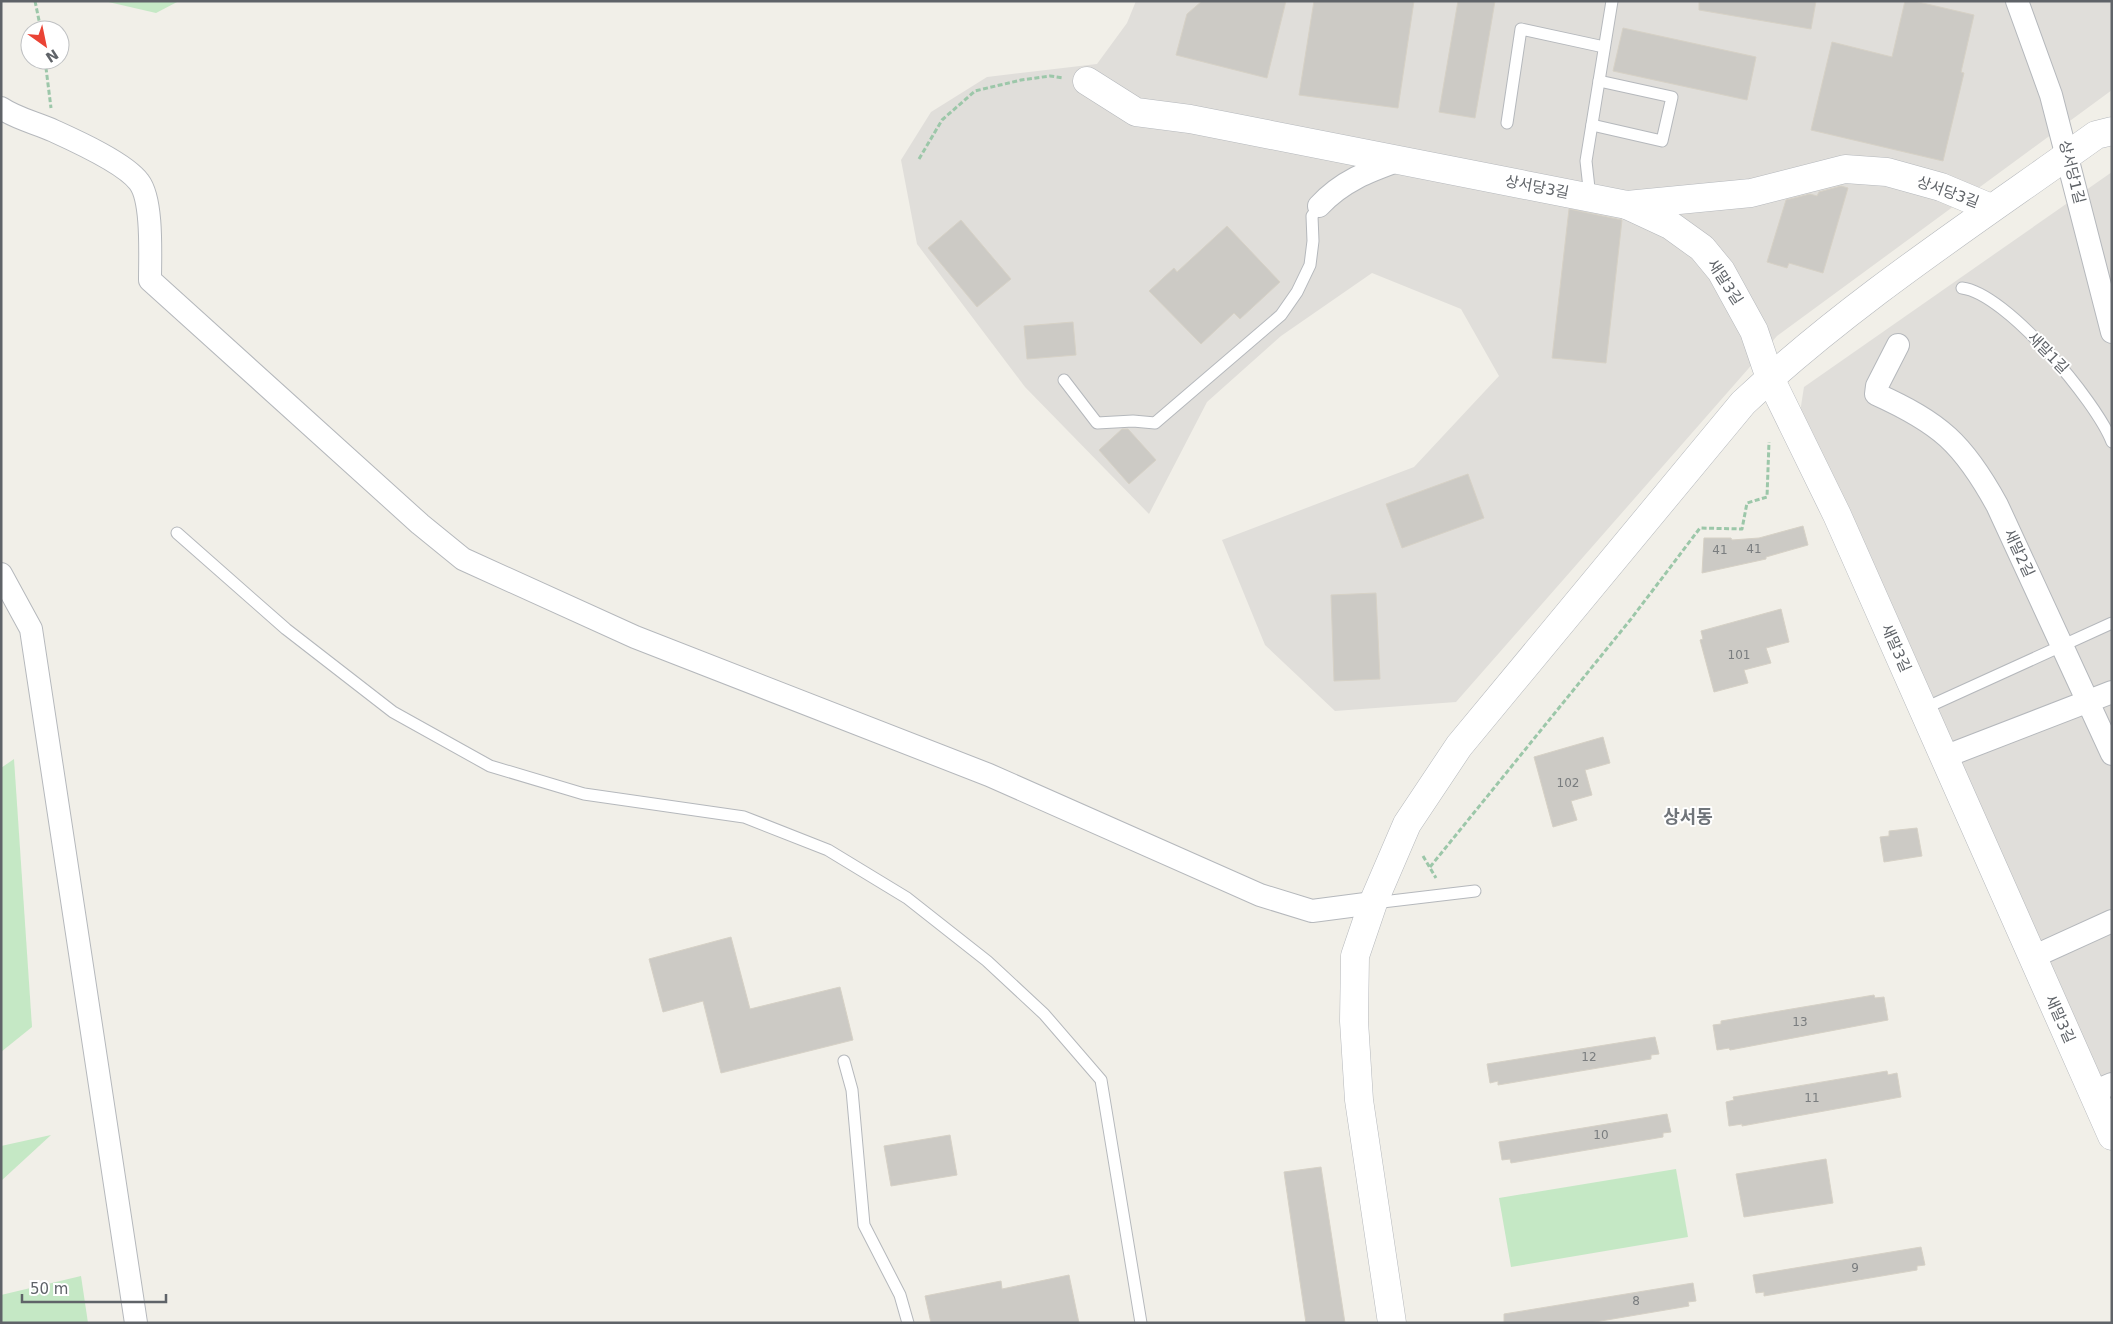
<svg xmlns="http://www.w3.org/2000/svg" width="2113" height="1324" viewBox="0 0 2113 1324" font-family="'DejaVu Sans','Noto Sans KR',sans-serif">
  <rect width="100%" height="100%" fill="#f1efe8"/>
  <g fill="#e0deda">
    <polygon points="1136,1 2112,1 2112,90 1777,336 1456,702 1335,711 1265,645 1222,540 1414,467 1499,376 1461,309 1372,273 1281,336 1207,402 1149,514 1025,387 917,244 901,160 931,112 987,77 1097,64 1127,23"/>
    <polygon points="2112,172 2112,1120 1798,425 1804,387"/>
  </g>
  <g fill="#c5e8c5">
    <polygon points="104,1 179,1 156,13"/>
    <polygon points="14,759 32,1027 1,1052 1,768"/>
    <polygon points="51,1135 1,1181 1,1146"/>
    <polygon points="1676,1169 1688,1237 1511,1267 1499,1198"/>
    <polygon points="81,1276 88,1323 1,1323 1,1295"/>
  </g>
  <g fill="#cccac5" stroke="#d6d1c6">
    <polygon points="1202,1 1286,1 1267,78 1176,55 1187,14"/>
    <polygon points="1314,1 1414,1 1398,108 1299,95"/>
    <polygon points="1458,1 1495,1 1475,118 1439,112"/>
    <polygon points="1699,1 1816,1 1811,29 1699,10"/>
    <polygon points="1905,1 1914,1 1974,15 1961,72 1964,73 1943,161 1811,130 1832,42 1892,57"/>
    <polygon points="1623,28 1756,57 1747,100 1613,71"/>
    <polygon points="1841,186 1848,188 1823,273 1789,263 1787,268 1767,262 1786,200 1810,194 1817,196 1819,192"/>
    <polygon points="1569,209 1622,220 1606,363 1552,358"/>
    <polygon points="961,220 1011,279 977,307 928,248"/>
    <polygon points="1227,226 1280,282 1240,319 1234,313 1201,344 1149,291 1174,268 1177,272"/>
    <polygon points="1073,322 1076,355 1027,359 1024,326"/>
    <polygon points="1122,429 1128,429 1156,460 1129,484 1099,450"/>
    <polygon points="1468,474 1484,518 1402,548 1386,504"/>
    <polygon points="1803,526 1808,545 1766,557 1766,559 1702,573 1704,538 1731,538 1732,540 1759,538"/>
    <polygon points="1376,593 1380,679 1334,681 1331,595"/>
    <polygon points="1781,609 1789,642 1766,648 1771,663 1744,670 1748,683 1714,692 1700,640 1703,639 1701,631"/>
    <polygon points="1603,737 1610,763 1585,770 1592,795 1571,801 1577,820 1553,827 1534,757"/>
    <polygon points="1917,828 1922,856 1884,862 1880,837 1889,836 1889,831"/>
    <polygon points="731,937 750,1009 840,987 853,1040 721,1073 703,1001 663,1012 649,959"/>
    <polygon points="1874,995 1875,998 1884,997 1888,1020 1730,1050 1729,1048 1717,1050 1713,1025 1721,1024 1721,1021"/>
    <polygon points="1655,1037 1659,1054 1651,1055 1651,1059 1498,1085 1498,1081 1490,1083 1487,1064"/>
    <polygon points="1887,1071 1888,1075 1897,1073 1901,1097 1742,1126 1742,1124 1729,1126 1726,1102 1734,1100 1733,1097"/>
    <polygon points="1667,1114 1671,1132 1663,1133 1663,1137 1511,1163 1510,1159 1502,1160 1499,1142"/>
    <polygon points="950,1135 957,1175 891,1186 884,1146"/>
    <polygon points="1826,1159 1833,1203 1744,1217 1736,1174"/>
    <polygon points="1321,1167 1345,1323 1306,1323 1284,1172"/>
    <polygon points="1921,1247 1925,1265 1917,1266 1917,1270 1764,1296 1764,1292 1756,1293 1753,1275"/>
    <polygon points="1069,1275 1079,1323 931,1323 925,1296 1001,1281 1002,1289"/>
    <polygon points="1693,1283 1696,1301 1688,1302 1689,1306 1589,1323 1504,1323 1504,1314"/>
  </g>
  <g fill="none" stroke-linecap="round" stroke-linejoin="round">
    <defs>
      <g id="service">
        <polyline points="1507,123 1521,29 1604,47"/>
        <polyline points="1592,125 1662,141 1672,97 1599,81"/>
        <polyline points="1590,197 1586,161 1612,1"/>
        <path d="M 1962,288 C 2006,293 2096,401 2112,442"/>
        <polyline points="1064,380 1097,423 1133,421 1155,423 1281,315 1297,292 1310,265 1313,241 1312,216 1319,206"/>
        <polyline points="177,533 286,629 393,712 490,766 584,794 744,817 828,850 907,898 987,961 1044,1014 1101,1080 1141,1323"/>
        <polyline points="1923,709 2112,623"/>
        <polyline points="1374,903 1475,891"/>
        <polyline points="844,1061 852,1090 864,1225 900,1295 908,1323"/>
      </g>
      <g id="minor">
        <polyline points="2017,1 2051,95 2112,332"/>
        <path d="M 1,108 C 17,119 37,123 54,131 C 76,141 125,163 139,182 C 153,200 150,256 150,280 L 420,524 L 463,559 L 635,637 L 989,775 L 1260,895 L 1312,911 L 1373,903"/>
        <path d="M 1319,206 C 1342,181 1369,171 1400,160"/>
        <path d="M 1898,345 L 1877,386 L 1876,394 C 1940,423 1963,443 1997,505 L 2112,754"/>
        <polyline points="1,574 31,629 136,1323"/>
        <polyline points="1944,757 2112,692"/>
        <polyline points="2033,957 2112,921"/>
        <polyline points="2093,1092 2112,1084"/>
      </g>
      <g id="tertiary">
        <polyline points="1087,81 1136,112 1190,119 1627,205 1751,193 1845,169 1887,172 1941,187 1991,208"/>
        <polyline points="1627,205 1670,225 1702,248 1721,271 1754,331 1770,378 1837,515 2112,1136"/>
        <path d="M 1392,1323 L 1359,1100 L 1354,1021 L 1355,956 L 1373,903 L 1407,824 L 1459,746 L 1743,403 C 1851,302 1976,221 2096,135 L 2112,131"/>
      </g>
    </defs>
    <use href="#service" stroke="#b5b8bc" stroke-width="13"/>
    <use href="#minor" stroke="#b5b8bc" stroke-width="24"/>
    <use href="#tertiary" stroke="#b5b8bc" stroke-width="29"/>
    <g stroke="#9cc7a9" stroke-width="3" stroke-dasharray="5 2.5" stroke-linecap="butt">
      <polyline points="35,1 41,30"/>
      <polyline points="45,60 51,108"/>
      <polyline points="919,159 942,120 975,91 1021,80 1050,76 1064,78"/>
      <polyline points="1423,856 1436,878"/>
      <polyline points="1430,867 1631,619 1700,528 1742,529 1747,503 1767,497 1769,442"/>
    </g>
    <use href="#service" stroke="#fff" stroke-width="11"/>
    <use href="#minor" stroke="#fff" stroke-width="22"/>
    <use href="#tertiary" stroke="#fff" stroke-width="28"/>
  </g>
  <g text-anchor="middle" stroke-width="4" stroke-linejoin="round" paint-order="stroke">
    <g font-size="12" fill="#7a7d7f">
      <text x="1754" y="553">41</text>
      <text x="1720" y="554">41</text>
      <text x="1739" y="659">101</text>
      <text x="1568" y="787">102</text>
      <text x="1800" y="1026">13</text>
      <text x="1589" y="1061">12</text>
      <text x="1812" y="1102">11</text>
      <text x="1601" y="1139">10</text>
      <text x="1855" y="1272">9</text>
      <text x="1636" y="1305">8</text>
    </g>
    <g font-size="15" fill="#5f6368" stroke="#fff">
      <text transform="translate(2072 172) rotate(76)" y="5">상서당1길</text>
      <text transform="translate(1537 187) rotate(11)" y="5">상서당3길</text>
      <text transform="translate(1948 192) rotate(20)" y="5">상서당3길</text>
      <text transform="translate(1725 282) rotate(57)" y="5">새말3길</text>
      <text transform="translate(2048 353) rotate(46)" y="5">새말1길</text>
      <text transform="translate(2019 553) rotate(65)" y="5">새말2길</text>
      <text transform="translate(1896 648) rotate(66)" y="5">새말3길</text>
      <text transform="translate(2060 1019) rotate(66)" y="5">새말3길</text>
    </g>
    <g font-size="18" font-weight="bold" fill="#70757a" stroke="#fff">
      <text x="1688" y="823">상서동</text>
    </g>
  </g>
  <rect width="2113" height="1324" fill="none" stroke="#5f6368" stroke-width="5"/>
  <g transform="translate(45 45) rotate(147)"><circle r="24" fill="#ffffff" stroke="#bfc1c3"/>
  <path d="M0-4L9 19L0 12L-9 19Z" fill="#ea4335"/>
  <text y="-8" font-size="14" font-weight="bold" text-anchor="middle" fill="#5f6368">N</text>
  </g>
  <path d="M22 1294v8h144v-8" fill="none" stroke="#5f6368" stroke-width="2.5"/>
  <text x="30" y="1294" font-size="15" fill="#5f6368" stroke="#ffffff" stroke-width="4" paint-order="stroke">50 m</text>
</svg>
